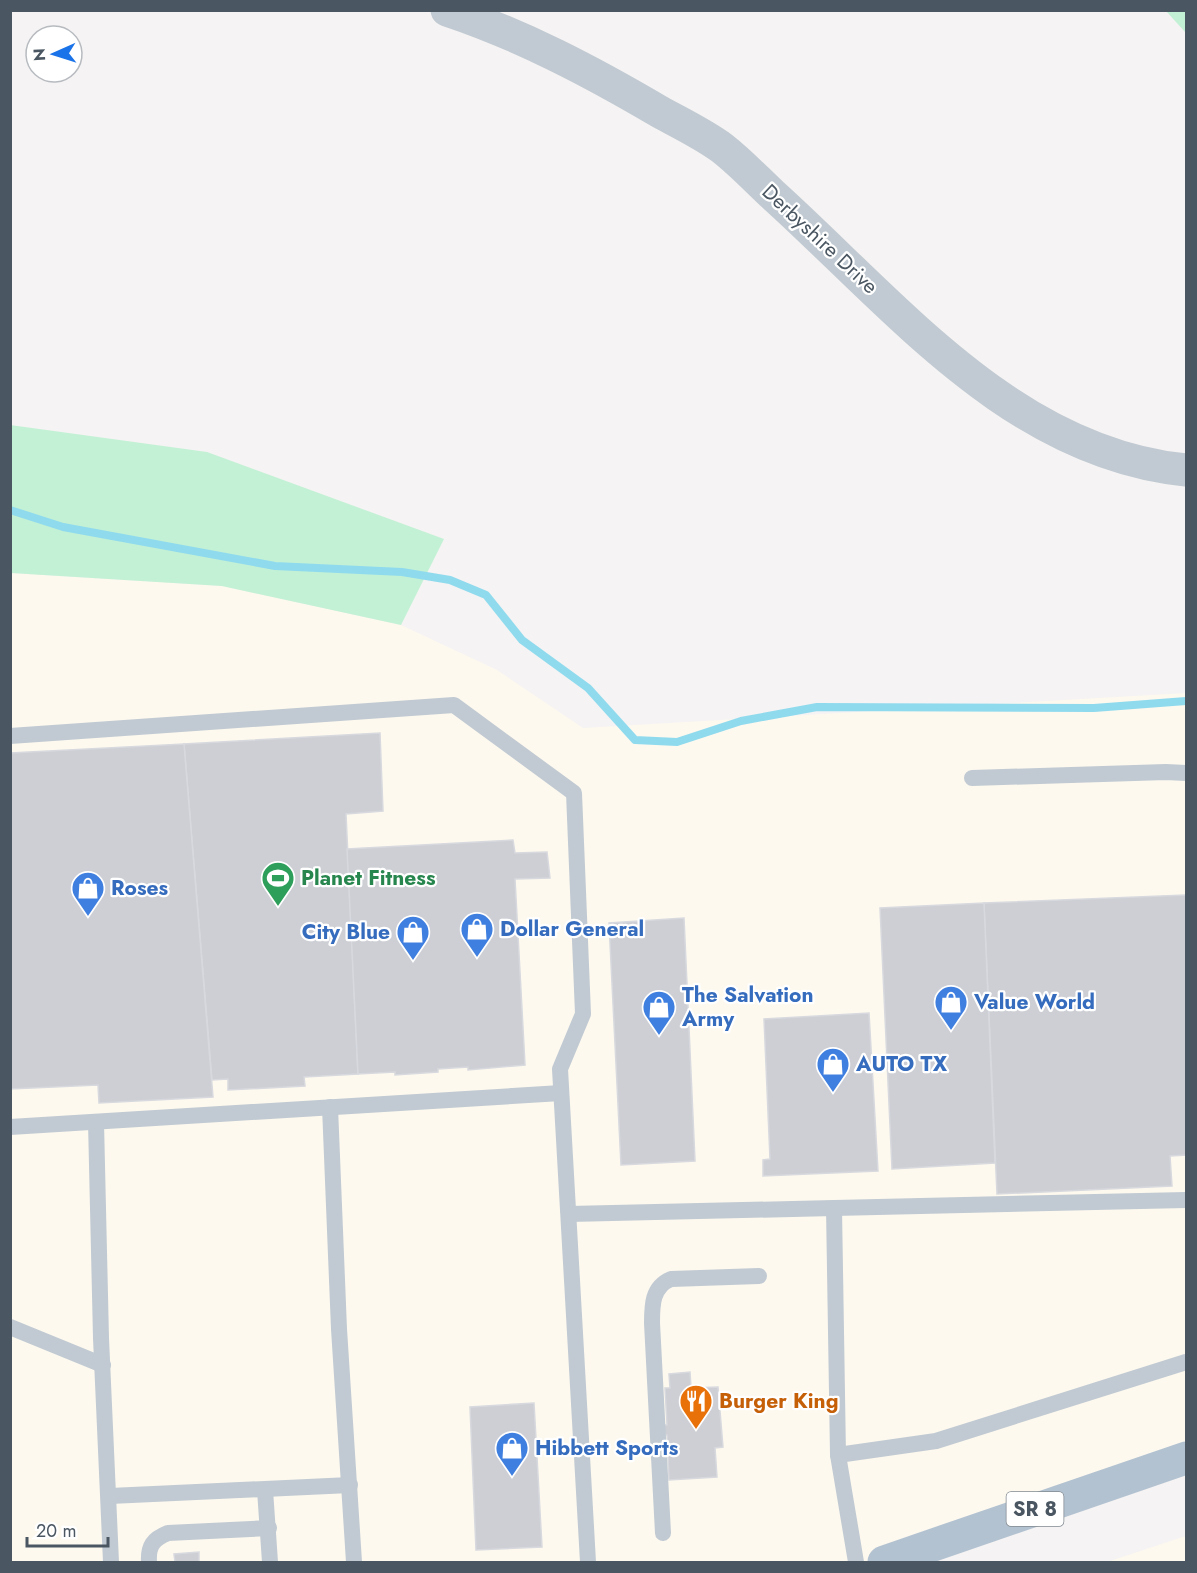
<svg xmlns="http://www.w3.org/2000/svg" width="1197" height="1573" viewBox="0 0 1197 1573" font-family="Jost,sans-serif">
  <rect width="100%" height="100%" fill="#f5f3f3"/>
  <g fill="#fdf9ef">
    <polygon points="10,573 222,586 401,625 497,670 583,728 1186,693 1186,1458 885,1562 11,1562"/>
    <polygon points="1186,1536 1186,1562 1107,1562"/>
  </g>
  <g fill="#c3f1d5">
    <polygon points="1166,11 1186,11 1186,33"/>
    <polygon points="10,425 207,452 444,539 401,625 222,586 11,573"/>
  </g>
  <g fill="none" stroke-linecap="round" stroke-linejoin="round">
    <polyline stroke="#90daee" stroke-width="8" points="10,510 63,527 275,566 402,572 450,580 486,595 522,640 588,688 635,740 677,742 741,721 817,707 1094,708 1186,701"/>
  </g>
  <g fill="#cdcfd5" stroke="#d7d9de" stroke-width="1.5">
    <polygon points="380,733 383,811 346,814 358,1074 304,1077 305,1086 228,1090 228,1079 212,1080 184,744"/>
    <polygon points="184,744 213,1097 99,1103 98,1085 10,1089 10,753"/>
    <polygon points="513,840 515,853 547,852 550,878 515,879 525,1065 468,1070 468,1067 438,1069 438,1072 395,1075 395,1072 358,1074 347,849"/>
    <polygon points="1186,895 1186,1155 1170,1156 1172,1186 997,1194 984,903"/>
    <polygon points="984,903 995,1163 892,1169 880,908"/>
    <polygon points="684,918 695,1161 621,1165 609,923"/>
    <polygon points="869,1013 878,1171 763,1176 763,1160 770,1159 764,1019"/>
    <polygon points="690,1372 691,1388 718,1387 723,1447 715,1448 717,1477 669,1480 667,1435 662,1435 661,1425 667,1425 665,1388 670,1388 669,1374"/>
    <polygon points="534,1403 542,1547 476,1550 470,1407"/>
    <polygon points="199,1552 199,1562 175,1562 174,1554"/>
  </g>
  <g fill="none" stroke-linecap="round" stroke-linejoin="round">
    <g stroke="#c1cad2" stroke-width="16">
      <polyline points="10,736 454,705 574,793 583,1014 560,1069 588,1562"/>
      <polyline points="972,778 1166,772 1186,773"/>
      <polyline points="330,1107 339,1329 354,1562"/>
      <polyline points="96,1122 101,1338 111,1562"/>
      <polyline points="10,1127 561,1093"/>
      <polyline points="834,1208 1186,1200"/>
      <polyline points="569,1214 834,1208 838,1455 856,1562"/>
      <polyline points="10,1327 103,1365"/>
      <polyline points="838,1455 936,1441 1186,1362"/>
      <polyline points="265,1490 270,1562"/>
      <polyline points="110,1496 350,1485"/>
      <path d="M 663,1533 L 652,1323 C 652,1305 652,1287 671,1279 L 759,1276"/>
      <path d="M 149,1562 C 148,1546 153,1539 168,1533 L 269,1528"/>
    </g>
    <path stroke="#c1cad2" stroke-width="33" d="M 447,10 C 522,35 592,72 660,112 C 680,123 703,134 722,148 C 740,162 756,179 772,194 C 894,304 1012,453 1186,470"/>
    <polyline stroke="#b3c2d1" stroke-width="33" points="884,1562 1186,1458"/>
  </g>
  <defs>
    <symbol id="stadium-pin" viewBox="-11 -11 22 30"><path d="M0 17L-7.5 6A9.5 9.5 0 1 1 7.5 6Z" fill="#2e9e5b" stroke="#fff"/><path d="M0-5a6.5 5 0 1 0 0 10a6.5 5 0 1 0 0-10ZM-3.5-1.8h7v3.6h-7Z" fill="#fff"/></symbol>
    <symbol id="shop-pin" viewBox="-11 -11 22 30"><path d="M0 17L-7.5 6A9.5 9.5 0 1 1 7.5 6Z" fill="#3f7fe0" stroke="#fff"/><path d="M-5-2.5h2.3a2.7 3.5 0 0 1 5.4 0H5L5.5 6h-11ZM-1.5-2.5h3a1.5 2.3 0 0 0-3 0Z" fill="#fff"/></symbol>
    <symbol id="restaurant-pin" viewBox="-11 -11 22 30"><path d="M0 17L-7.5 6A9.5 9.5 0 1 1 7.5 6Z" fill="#e8710a" stroke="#fff"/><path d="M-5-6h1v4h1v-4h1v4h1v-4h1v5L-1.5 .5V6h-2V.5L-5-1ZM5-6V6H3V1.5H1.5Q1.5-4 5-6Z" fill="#fff"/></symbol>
  </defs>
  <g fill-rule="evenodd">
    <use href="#stadium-pin" x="259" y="859" width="38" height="52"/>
    <use href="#shop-pin" x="69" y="869" width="38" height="52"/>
    <use href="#shop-pin" x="458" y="910" width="38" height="52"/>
    <use href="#shop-pin" x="394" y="913" width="38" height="52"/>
    <use href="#shop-pin" x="932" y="983" width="38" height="52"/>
    <use href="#shop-pin" x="640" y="988" width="38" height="52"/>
    <use href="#shop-pin" x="814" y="1045" width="38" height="52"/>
    <use href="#restaurant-pin" x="677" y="1382" width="38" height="52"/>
    <use href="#shop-pin" x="493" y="1429" width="38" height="52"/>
  </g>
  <g text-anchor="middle" stroke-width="4.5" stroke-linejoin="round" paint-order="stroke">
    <rect fill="#fff" stroke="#808990" stroke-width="1.5" x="1006.5" y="1492" width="57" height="34" rx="4.5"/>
    <g font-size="20" font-weight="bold" fill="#4a5661">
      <text x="1035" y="1516">SR 8</text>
    </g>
    <g font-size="21" fill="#4a5661" stroke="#fff">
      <text transform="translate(820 239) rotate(43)" y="7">Derbyshire Drive</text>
    </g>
    <g font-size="21" font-weight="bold" fill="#27864d" stroke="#fff" text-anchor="start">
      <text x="301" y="885">Planet Fitness</text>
    </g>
    <g font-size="21" font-weight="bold" fill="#366cbe" stroke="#fff" text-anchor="start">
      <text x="111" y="895">Roses</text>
      <text x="500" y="936">Dollar General</text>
      <text x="390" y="939" text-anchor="end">City Blue</text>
      <text x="682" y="1002">The Salvation<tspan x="682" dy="24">Army</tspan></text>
      <text x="974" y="1009">Value World</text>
      <text x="856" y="1071">AUTO TX</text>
      <text x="535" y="1455">Hibbett Sports</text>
    </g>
    <g font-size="21" font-weight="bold" fill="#c56008" stroke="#fff" text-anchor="start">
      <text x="719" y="1408">Burger King</text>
    </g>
  </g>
  <rect width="1197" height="1573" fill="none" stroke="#4a5661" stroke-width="24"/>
  <g transform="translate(54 54) rotate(267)"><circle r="28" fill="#ffffff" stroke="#b7bbc0" stroke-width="1.5"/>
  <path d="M0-4.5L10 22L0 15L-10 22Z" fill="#1a73e8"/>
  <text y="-9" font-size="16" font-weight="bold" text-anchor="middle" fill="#4a5661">N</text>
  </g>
  <path d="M27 1537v9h81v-9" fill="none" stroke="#4a5661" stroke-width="3"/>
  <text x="36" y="1537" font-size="18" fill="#4a5661" stroke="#ffffff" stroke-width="4.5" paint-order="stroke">20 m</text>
</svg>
